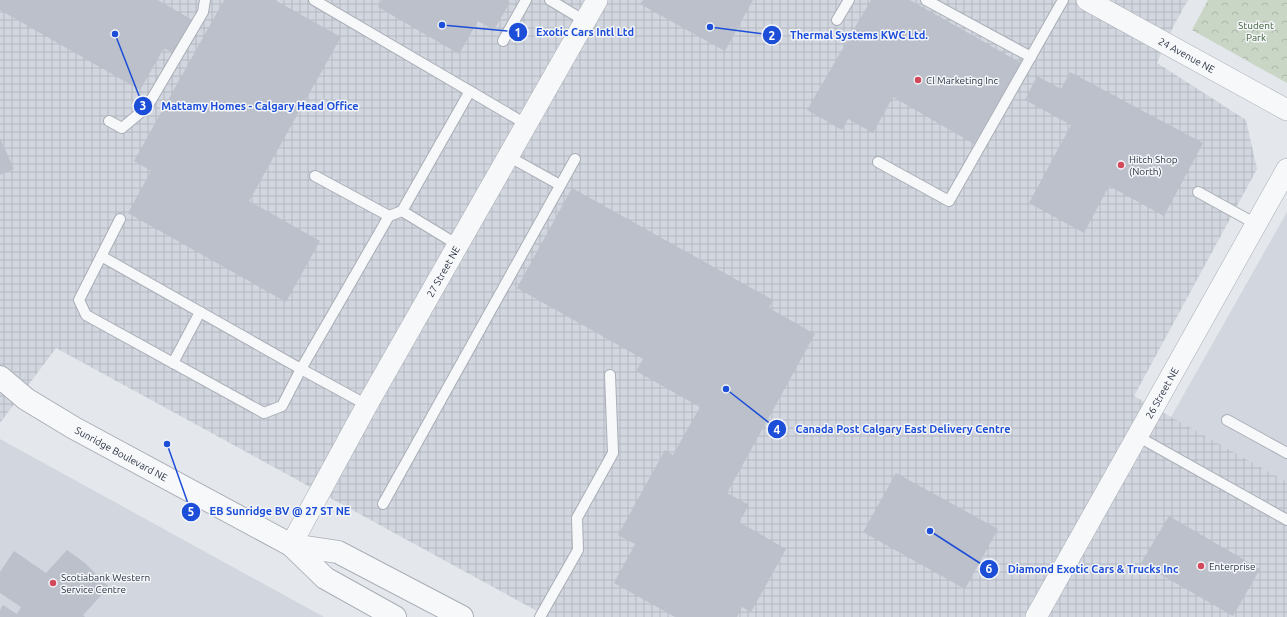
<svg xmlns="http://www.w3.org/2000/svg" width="1287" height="617" viewBox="0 0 1287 617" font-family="Ubuntu,sans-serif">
  <defs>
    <pattern id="industrial-grid" width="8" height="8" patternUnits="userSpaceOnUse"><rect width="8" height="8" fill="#d2d6de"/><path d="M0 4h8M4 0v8" fill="none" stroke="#b4b8c0"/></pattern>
    <pattern id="forest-crowns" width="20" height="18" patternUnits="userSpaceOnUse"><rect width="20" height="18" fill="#c9d6c5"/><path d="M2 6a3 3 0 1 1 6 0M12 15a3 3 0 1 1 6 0" fill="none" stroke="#adb8ab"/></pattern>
  </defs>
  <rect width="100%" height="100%" fill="#e4e7ec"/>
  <g fill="#d2d6de">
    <polygon points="1287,212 1287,482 1171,417"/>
    <polygon points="0,439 324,617 0,617"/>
  </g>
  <polygon fill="url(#industrial-grid)" points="0,0 1188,0 1174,25 1157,63 1246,120 1257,169 1134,396 1287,482 1287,617 548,617 56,348 0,423"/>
  <polygon fill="url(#forest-crowns)" points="1208,0 1287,0 1287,83 1192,30"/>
  <g fill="#bbc0ca">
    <polygon points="0,0 158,0 194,21 175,54 164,48 140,90 0,10"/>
    <polygon points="224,0 275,0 341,37 249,201 320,241 286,302 128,213 151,171 134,161"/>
    <polygon points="382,0 507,0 510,2 494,30 478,21 459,54 378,7"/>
    <polygon points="643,0 753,0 725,51 640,4"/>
    <polygon points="871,0 910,0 1021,63 974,144 893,97 873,133 848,119 842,130 807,110"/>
    <polygon points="1070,72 1203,143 1164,216 1109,186 1084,233 1029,203 1071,125 1025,100 1037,76 1061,89"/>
    <polygon points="0,138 14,169 0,175"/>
    <polygon points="572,188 773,300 769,308 815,334 727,493 749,505 739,522 786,549 751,612 742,607 737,617 675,617 614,583 635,544 618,535 665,450 673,455 700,407 636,371 643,359 517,288"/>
    <polygon points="896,473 998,529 965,589 863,532"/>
    <polygon points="1169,516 1260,569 1233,616 1141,563"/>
    <polygon points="67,550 85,563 109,587 83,615 85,617 0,617 0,610 3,605 17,614 21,607 0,593 0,572 14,551 46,573"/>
  </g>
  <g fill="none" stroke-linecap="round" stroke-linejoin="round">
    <defs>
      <g id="service">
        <polyline points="314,0 526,124"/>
        <polyline points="550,0 585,21"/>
        <polyline points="926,0 1031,57"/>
        <polyline points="837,20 849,0"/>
        <polyline points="503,41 526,0"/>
        <polyline points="109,121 122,128 147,107 203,12 205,0"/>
        <polyline points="508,156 560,185"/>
        <polyline points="878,162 949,201 1063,0"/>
        <polyline points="315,176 389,216"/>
        <polyline points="1198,192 1256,224"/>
        <polyline points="458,245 402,211 470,91"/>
        <polyline points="101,256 301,369 282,406 264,413 86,315 79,300 120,219"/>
        <polyline points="173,363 200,312"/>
        <polyline points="367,405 301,369 389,216 402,211"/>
        <polyline points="1227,420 1287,453"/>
        <polyline points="1137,436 1287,520"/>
        <polyline points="383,504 575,159"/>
        <polyline points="540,617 578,550 577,518 613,453 610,375"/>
      </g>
      <g id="minor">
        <path id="s1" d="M 1087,0 L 1287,110"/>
        <path id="s2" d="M 291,545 L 367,405 L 597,0"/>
        <path id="s3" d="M 1036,617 L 1287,169"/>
      </g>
      <g id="tertiary">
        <path id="s4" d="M 0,377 L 26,399 L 74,428 L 291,545 L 325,578 L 395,617"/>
        <polyline points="291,545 338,552 462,617"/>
      </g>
    </defs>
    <use href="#service" stroke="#a9aeb7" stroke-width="12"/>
    <use href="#minor" stroke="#a9aeb7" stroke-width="22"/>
    <use href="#tertiary" stroke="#a9aeb7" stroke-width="24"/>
    <use href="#service" stroke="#f7f8fa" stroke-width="10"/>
    <use href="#minor" stroke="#f7f8fa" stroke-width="21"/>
    <use href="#tertiary" stroke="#f7f8fa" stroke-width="22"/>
  </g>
  <g fill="#d1495b" stroke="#f4f6f9" stroke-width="1.5">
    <circle cx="918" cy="80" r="4"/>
    <circle cx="1121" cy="165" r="4"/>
    <circle cx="1201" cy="566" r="4"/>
    <circle cx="53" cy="583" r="4"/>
  </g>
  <g text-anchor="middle" stroke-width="3" stroke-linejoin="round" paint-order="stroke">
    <g font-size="10" fill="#3f6138" stroke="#f4f6f9">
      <text x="1256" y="29">Student<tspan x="1256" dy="12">Park</tspan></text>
    </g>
    <g font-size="10" fill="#2b3445" stroke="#f4f6f9">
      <text dy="4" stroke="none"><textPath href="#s1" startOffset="114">24 Avenue NE</textPath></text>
      <text dy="4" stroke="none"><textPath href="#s2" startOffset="313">27 Street NE</textPath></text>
      <text dy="4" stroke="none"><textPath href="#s3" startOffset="257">26 Street NE</textPath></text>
      <text dy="4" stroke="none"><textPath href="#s4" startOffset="144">Sunridge Boulevard NE</textPath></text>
    </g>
    <g font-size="10" fill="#2b3445" stroke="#f4f6f9" text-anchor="start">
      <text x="926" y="84">Cl Marketing Inc</text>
      <text x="1129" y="163">Hitch Shop<tspan x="1129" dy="12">(North)</tspan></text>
      <text x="1209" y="570">Enterprise</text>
      <text x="61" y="581">Scotiabank Western<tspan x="61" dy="12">Service Centre</tspan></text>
    </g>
  </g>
  <path fill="none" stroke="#1d4ed8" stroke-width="1.5" d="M442 25L518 32M710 27L772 35M115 34L143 106M726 389L777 429M167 444L191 512M930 531L989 569"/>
  <g fill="#1d4ed8" stroke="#f4f6f9" stroke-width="1.5">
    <circle cx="442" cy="25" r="4"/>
    <circle cx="710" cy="27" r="4"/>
    <circle cx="115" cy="34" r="4"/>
    <circle cx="726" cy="389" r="4"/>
    <circle cx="167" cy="444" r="4"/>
    <circle cx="930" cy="531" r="4"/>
    <circle cx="518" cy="32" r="10"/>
    <circle cx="772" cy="35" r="10"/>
    <circle cx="143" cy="106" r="10"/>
    <circle cx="777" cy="429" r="10"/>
    <circle cx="191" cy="512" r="10"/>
    <circle cx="989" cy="569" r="10"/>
  </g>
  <g font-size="12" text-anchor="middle" font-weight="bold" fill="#fff">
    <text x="518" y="37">1</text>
    <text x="772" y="40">2</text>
    <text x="143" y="110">3</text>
    <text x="777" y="434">4</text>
    <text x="191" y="516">5</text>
    <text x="989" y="573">6</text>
  </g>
  <g font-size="11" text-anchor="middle" font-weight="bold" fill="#1d4ed8" stroke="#f4f6f9" stroke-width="3" stroke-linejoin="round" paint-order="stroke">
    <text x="585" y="36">Exotic Cars Intl Ltd</text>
    <text x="859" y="39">Thermal Systems KWC Ltd.</text>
    <text x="260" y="110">Mattamy Homes - Calgary Head Office</text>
    <text x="903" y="433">Canada Post Calgary East Delivery Centre</text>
    <text x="280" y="515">EB Sunridge BV @ 27 ST NE</text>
    <text x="1093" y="573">Diamond Exotic Cars &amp; Trucks Inc</text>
  </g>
</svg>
